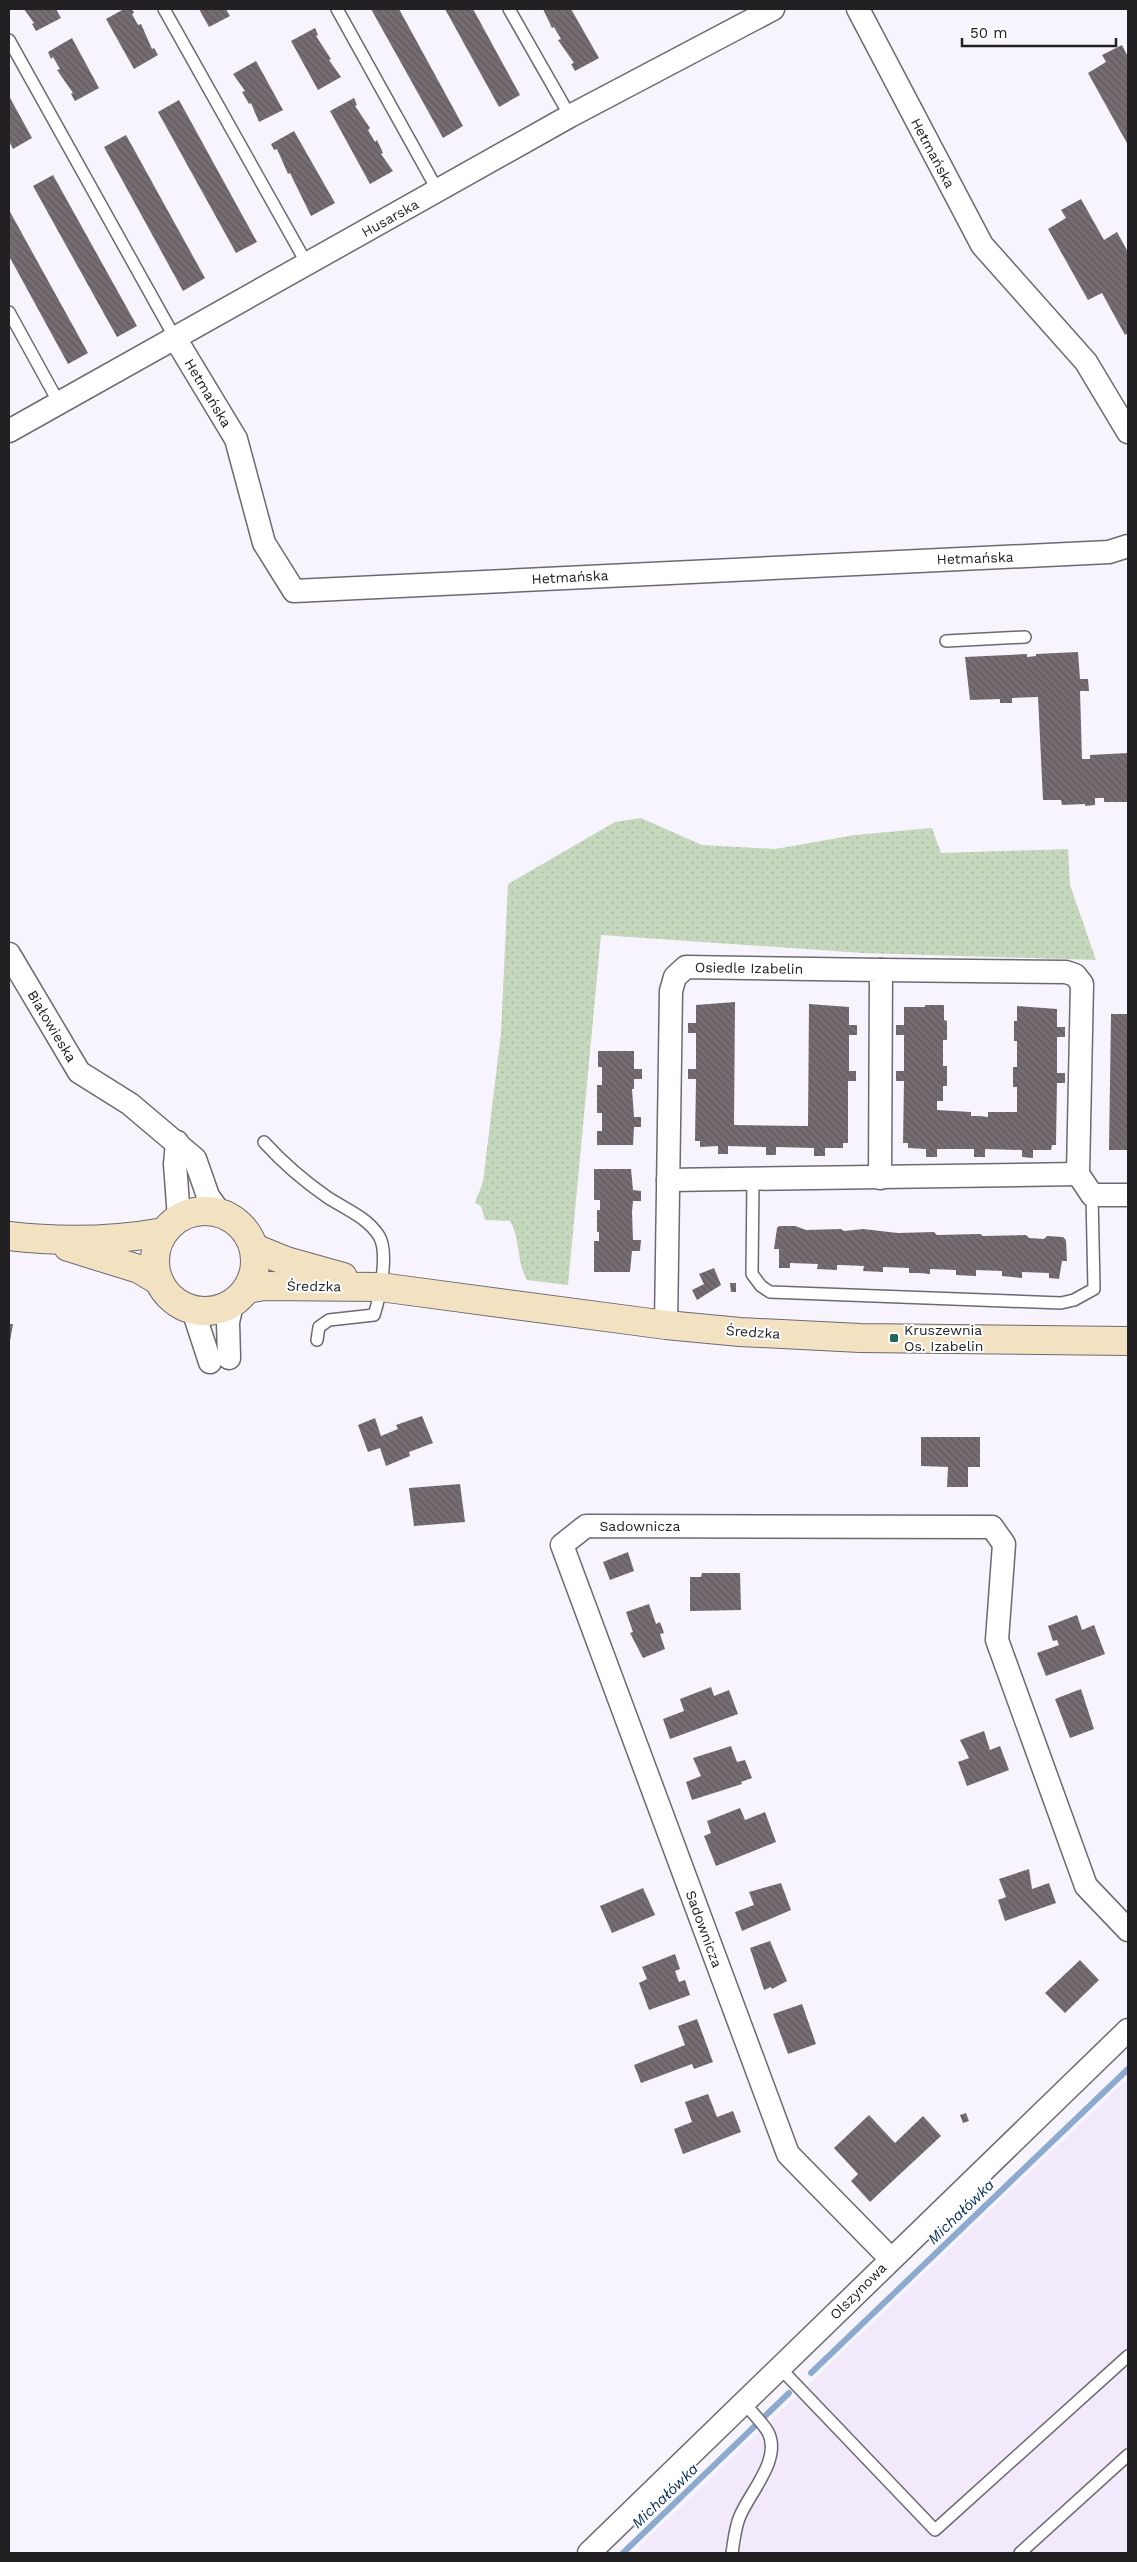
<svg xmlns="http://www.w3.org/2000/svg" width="1137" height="2562" viewBox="0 0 1137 2562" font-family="'Work Sans',sans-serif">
  <defs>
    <pattern id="green-dots" width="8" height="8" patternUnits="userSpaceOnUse" patternTransform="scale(1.25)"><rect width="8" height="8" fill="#c5d7bc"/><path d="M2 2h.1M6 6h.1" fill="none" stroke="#a9b8a1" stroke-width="1.8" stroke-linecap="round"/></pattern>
    <pattern id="building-back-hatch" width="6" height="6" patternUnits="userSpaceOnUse" patternTransform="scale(1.25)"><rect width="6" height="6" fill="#766d72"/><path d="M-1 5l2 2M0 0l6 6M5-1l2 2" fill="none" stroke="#60595d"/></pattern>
  </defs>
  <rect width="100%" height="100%" fill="#f8f4fd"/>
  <polygon fill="#f2eafb" points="1128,2078 1128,2553 641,2553 639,2547"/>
  <path fill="url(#green-dots)" d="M 641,818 L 702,845 L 775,849 L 855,835 L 932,828 L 941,853 L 1068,849 L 1070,885 L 1096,960 L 863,953 L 601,935 L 568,1285 L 527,1280 C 516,1262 521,1239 510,1221 L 485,1220 L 481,1206 L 475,1203 L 483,1182 L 501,1033 L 508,884 L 615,822 Z"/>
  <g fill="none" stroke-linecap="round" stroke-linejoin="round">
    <g stroke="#8caacf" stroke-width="6">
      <polyline points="811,2373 1128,2069"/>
      <polyline points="623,2553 789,2393"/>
    </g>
  </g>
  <g fill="url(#building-back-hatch)">
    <polygon points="24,9 56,9 61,18 36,31 32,24 34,23"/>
    <polygon points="124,9 132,9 134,13 132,14 138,25 141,24 152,49 154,48 158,55 134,69 106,19"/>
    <polygon points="199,9 226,9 230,16 209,27"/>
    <polygon points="371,9 399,9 463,126 443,138"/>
    <polygon points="445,9 473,9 520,95 499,107"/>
    <polygon points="543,9 571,9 599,58 575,71 571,64 574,63 558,40 561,39 554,27 552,28"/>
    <polygon points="315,28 318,35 316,36 331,59 329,60 341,77 318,90 291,41"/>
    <polygon points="72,38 99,88 75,101 71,94 73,93 57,70 60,69 53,57 51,59 48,52"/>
    <polygon points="1122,45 1128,57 1128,145 1088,73 1106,62 1102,55"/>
    <polygon points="256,61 283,110 259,122 251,103 249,104 242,92 245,91 233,74"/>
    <polygon points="9,96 32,138 13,149 9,141"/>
    <polygon points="354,98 357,105 355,106 370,128 368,130 375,142 377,140 383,153 381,154 393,171 370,184 330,111"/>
    <polygon points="179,100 257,242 236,253 158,112"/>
    <polygon points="294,131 335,203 311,216 290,173 288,174 277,149 274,150 271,144"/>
    <polygon points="126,135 205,278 183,291 104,147"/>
    <polygon points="53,175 137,326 117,337 33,186"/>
    <polygon points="1081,199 1104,240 1117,232 1128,252 1128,333 1125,335 1102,293 1088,300 1048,229 1066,218 1061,210"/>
    <polygon points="9,210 88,353 68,364 9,256"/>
    <polygon points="1078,652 1080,679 1088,679 1089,691 1080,691 1082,759 1090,759 1090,755 1128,753 1128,802 1104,802 1104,798 1095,798 1095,805 1085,806 1085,804 1062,805 1061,800 1043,800 1038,697 1012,698 1012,703 1000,703 1000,699 970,700 965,657 1027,654 1027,657 1036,656 1036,654"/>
    <polygon points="735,1002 734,1125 808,1126 809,1004 849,1007 849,1025 857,1025 857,1035 849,1035 849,1071 856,1071 856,1081 848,1081 848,1143 843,1143 843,1148 825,1148 825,1156 814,1156 814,1148 776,1147 776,1155 766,1155 766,1147 728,1146 728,1154 718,1154 718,1146 700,1147 700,1141 695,1141 696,1079 688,1079 688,1069 696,1069 696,1033 688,1033 688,1023 696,1023 696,1005"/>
    <polygon points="925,1005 944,1005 944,1020 947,1021 947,1040 943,1040 943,1066 947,1066 947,1086 943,1086 943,1101 937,1101 937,1110 971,1112 971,1116 979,1116 988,1117 988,1112 1017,1112 1017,1087 1013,1087 1013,1067 1017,1067 1017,1041 1014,1041 1014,1021 1017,1021 1017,1006 1057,1009 1057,1027 1065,1027 1065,1037 1057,1037 1057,1073 1065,1073 1065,1083 1057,1083 1056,1145 1052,1145 1051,1150 1033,1150 1033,1158 1022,1157 1022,1150 985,1149 985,1157 974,1157 974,1149 937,1149 937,1157 926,1157 926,1149 908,1148 908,1143 903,1143 904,1081 896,1081 896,1071 904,1071 904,1035 896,1035 896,1025 904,1025 904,1007 925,1007"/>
    <polygon points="1111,1014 1128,1014 1128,1150 1109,1150"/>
    <polygon points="598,1051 634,1051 634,1069 642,1069 642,1079 634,1079 634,1089 632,1089 634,1117 641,1117 641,1127 634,1127 633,1145 597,1145 597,1131 602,1131 602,1113 597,1113 597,1085 602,1085 602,1067 598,1067"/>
    <polygon points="594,1169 631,1169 633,1190 641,1191 641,1201 633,1201 632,1212 633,1240 641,1240 640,1251 632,1251 630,1272 594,1272 594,1241 599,1241 599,1232 597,1232 597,1210 600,1210 600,1200 594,1200"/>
    <polygon points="779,1226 795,1226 806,1230 841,1229 844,1231 863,1229 898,1233 934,1232 937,1235 980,1234 983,1236 1026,1235 1029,1238 1044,1239 1047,1236 1063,1237 1066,1240 1067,1261 1062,1261 1059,1279 1049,1278 1049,1273 1022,1272 1022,1278 1002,1276 1002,1271 976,1270 976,1276 956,1275 956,1270 930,1269 930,1274 920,1273 909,1273 909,1268 883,1267 883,1272 863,1271 864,1266 841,1265 837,1265 837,1270 817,1269 818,1264 790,1263 790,1268 779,1268 779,1249 774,1249 777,1228"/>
    <polygon points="714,1268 721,1285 697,1300 692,1290 704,1284 699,1274"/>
    <polygon points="730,1283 736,1283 736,1292 731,1292"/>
    <polygon points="9,1324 13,1324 10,1341 9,1341"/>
    <polygon points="422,1416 433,1443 409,1452 410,1456 386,1466 380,1448 368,1452 358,1425 375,1418 381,1436 398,1429 396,1425"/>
    <polygon points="921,1437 980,1437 980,1467 968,1467 968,1487 947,1487 948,1467 921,1466"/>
    <polygon points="460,1484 465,1522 414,1526 409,1488"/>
    <polygon points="628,1552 634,1571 610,1580 603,1562"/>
    <polygon points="702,1573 740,1573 741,1610 690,1611 690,1577 701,1577"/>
    <polygon points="649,1604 656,1624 660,1622 664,1633 660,1634 665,1649 643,1658 630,1633 633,1632 626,1612"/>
    <polygon points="1077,1615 1082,1630 1094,1625 1105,1654 1046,1676 1037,1653 1059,1645 1057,1640 1053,1641 1048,1626"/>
    <polygon points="711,1687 714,1696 729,1690 738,1714 670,1739 663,1719 684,1711 680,1699"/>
    <polygon points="1081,1689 1094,1729 1070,1738 1055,1699"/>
    <polygon points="984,1731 990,1750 1000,1746 1009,1770 967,1786 958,1762 969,1758 960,1740"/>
    <polygon points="731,1746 737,1762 745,1760 752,1778 741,1782 742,1784 692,1800 686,1782 701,1776 693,1758"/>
    <polygon points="740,1808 745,1820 765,1812 776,1842 716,1866 704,1836 711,1833 707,1821"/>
    <polygon points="1029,1869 1032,1889 1049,1883 1056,1903 1005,1921 998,1900 1006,1897 999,1879"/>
    <polygon points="781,1883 791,1910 742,1931 735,1912 754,1905 749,1892"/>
    <polygon points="643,1888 655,1915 612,1933 600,1906"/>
    <polygon points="770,1941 787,1981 772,1989 771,1987 764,1990 750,1948"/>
    <polygon points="675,1954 680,1969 675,1971 679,1982 685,1980 690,1995 649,2010 639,1983 647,1979 642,1967"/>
    <polygon points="1080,1960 1099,1980 1065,2013 1045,1993"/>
    <polygon points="802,2004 816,2044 788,2054 773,2014"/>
    <polygon points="697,2019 713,2062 694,2069 692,2064 641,2083 634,2065 685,2045 678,2026"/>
    <polygon points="708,2094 717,2117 733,2111 741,2132 683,2154 674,2129 692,2122 685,2102"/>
    <polygon points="966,2113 969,2121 963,2123 960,2115"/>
    <polygon points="869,2115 895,2143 923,2116 941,2136 870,2202 851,2181 858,2174 834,2148"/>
  </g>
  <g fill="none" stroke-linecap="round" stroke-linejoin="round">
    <defs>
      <g id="lane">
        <polyline points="164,9 307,264"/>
        <polyline points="337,9 438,191"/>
        <polyline points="509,9 570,116"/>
        <polyline points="9,40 175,338"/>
        <polyline points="9,312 59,403"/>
        <polyline points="946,641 1025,637"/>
        <path d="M 264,1142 C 283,1163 304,1181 327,1197 C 345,1209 367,1217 379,1236 C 389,1252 380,1297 374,1315 L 329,1320 L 319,1327 L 317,1340"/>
        <polyline points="753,1179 752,1274 761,1286 770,1292 1061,1303 1074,1300 1094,1289 1092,1195"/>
        <polyline points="780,2368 935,2530 1128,2356"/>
        <path d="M 732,2553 C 734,2541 735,2527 740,2516 C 750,2492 782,2459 768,2432 C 762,2422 751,2412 744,2402"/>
        <polyline points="1020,2553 1128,2455"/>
      </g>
      <g id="street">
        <polyline points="858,9 982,245 1086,362 1128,432"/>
        <polyline points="175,338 236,439 264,543 294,591 1109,552 1128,546"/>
        <polyline points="9,431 570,116 773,9"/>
        <polyline points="9,954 79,1072 130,1104 195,1159 208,1196 220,1213"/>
        <polyline points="881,970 1066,972 1075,975 1082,984 1078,1174 1092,1195 1128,1195"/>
        <polyline points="177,1142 175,1164 179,1218"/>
        <polyline points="668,1180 1078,1174"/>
        <polyline points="193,1310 210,1362"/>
        <polyline points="666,1325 671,991 675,977 686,967 881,970 880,1178"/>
        <polyline points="229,1358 228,1322 232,1304"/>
        <polyline points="891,2259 788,2154 562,1545 586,1526 992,1527 1004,1544 997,1640 1086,1886 1128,1930"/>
        <polyline points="589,2553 1128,2030"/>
      </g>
      <g id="secondary">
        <circle cx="205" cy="1261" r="50"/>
        <path d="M 9,1236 C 60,1242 113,1241 164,1232"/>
        <polyline points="68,1247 139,1269 159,1281"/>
        <polyline points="254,1248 286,1261 343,1277"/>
        <polyline points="247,1289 264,1286 380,1287 666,1325 740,1332 860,1338 1128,1341"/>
      </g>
    </defs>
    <use href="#lane" stroke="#6d6971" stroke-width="14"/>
    <use href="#street" stroke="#6d6971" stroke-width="25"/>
    <use href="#secondary" stroke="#6d6971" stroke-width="30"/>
    <use href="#lane" stroke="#fff" stroke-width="11"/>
    <use href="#street" stroke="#fff" stroke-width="22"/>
    <use href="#secondary" stroke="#f3e2c1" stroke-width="28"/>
  </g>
  <rect fill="#246757" stroke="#fff" stroke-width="2" x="889" y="1333" width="10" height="10" rx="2.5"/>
  <g text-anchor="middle" stroke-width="4" stroke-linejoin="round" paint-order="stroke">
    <g font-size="14" fill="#222023" stroke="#fff">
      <text transform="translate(933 153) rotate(62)" y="5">Hetmańska</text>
      <text transform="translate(390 218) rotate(-29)" y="5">Husarska</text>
      <text transform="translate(208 393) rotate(59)" y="5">Hetmańska</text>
      <text transform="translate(975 558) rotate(-2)" y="5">Hetmańska</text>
      <text transform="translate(570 577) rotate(-3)" y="5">Hetmańska</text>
      <text transform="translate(749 968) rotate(1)" y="5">Osiedle Izabelin</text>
      <text transform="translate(52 1026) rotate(59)" y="5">Białowieska</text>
      <text transform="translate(314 1286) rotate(1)" y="5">Średzka</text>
      <text transform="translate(753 1332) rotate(4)" y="5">Średzka</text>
      <text x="640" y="1531">Sadownicza</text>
      <text transform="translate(704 1929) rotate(70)" y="5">Sadownicza</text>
      <text transform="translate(858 2291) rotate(-45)" y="5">Olszynowa</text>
    </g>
    <g font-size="14" fill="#222023" stroke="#fff" text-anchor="start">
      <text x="904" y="1335">Kruszewnia<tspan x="904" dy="16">Os. Izabelin</tspan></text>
    </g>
    <g font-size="15" font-style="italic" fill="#002b58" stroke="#fff">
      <text transform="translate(961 2212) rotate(-44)" y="5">Michałówka</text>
      <text transform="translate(665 2496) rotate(-44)" y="5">Michałówka</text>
    </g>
  </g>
  <rect width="1137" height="2562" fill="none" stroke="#222023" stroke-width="20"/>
  <path d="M962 38v8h154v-8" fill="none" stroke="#222023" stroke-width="2.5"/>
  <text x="970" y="38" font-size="15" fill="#222023" stroke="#ffffff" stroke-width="4" paint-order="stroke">50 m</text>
</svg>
